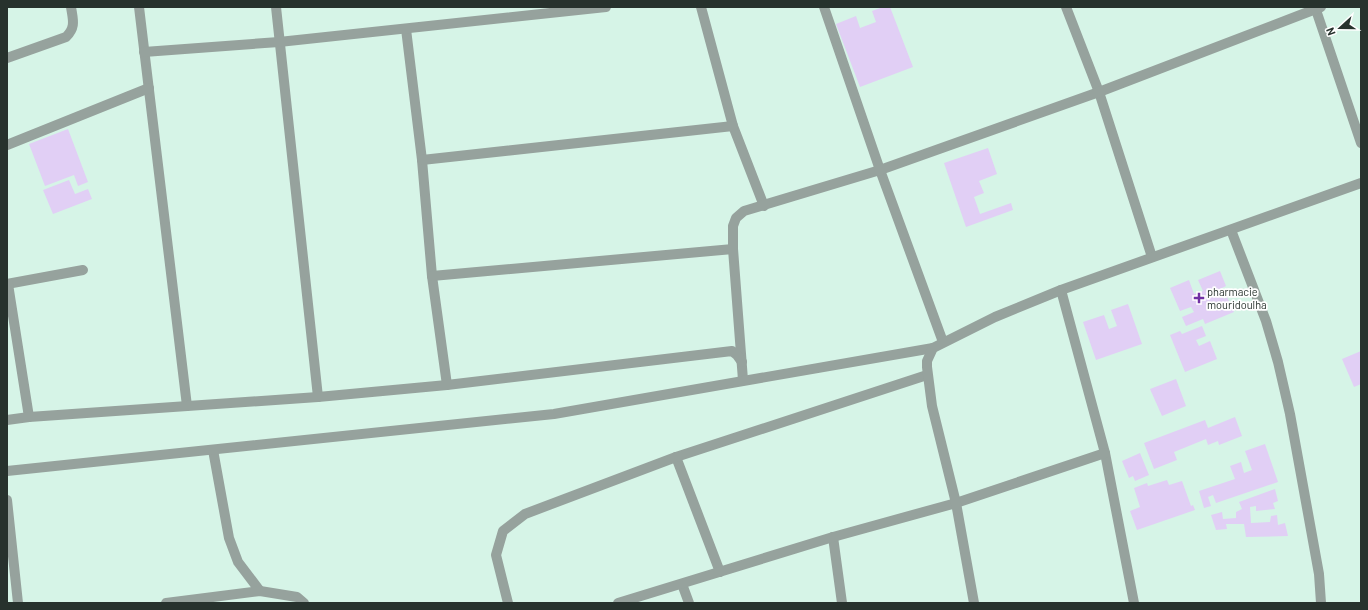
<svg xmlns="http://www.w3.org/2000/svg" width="1368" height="610" viewBox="0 0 1368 610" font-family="Barlow,sans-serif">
  <rect width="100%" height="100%" fill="#d6f4e7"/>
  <g fill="#e1cff5">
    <polygon points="883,7 890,7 913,67 860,87 836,24 856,16 860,28 876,22 872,11"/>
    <polygon points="68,129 88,182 78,186 74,175 45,186 29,144"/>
    <polygon points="988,148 997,174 979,181 984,193 974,197 980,214 1011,203 1013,210 966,227 944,163"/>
    <polygon points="69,180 75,194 88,189 92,199 53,214 43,190"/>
    <polygon points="1220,271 1226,286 1220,289 1224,299 1227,297 1234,312 1205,324 1203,319 1186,326 1182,317 1194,312 1191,307 1180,311 1170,288 1189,280 1194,294 1203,291 1198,280"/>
    <polygon points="1128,304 1142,344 1096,360 1083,322 1104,315 1109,329 1117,326 1111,310"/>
    <polygon points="1202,326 1206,336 1196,340 1199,346 1210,341 1217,359 1185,372 1170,335 1180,331 1182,334"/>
    <polygon points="1361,351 1361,384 1354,387 1342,359"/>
    <polygon points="1176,379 1186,406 1162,416 1150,389"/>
    <polygon points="1235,417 1242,436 1219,445 1218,441 1208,445 1206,439 1174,452 1177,460 1154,469 1144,443 1205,420 1208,428"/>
    <polygon points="1265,444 1278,482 1216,503 1213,495 1208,497 1211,506 1204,508 1199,491 1235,479 1230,466 1241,462 1244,473 1252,470 1245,451"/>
    <polygon points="1140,453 1149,475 1135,481 1133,476 1129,478 1122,461"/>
    <polygon points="1167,480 1169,485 1182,481 1191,506 1193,505 1195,510 1137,530 1130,511 1140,507 1134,488 1147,483 1148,486"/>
    <polygon points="1275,489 1278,501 1273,503 1275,509 1256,511 1256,506 1250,507 1251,523 1270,522 1271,516 1277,515 1278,525 1285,523 1288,536 1246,537 1244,524 1226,524 1227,529 1216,530 1211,515 1222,512 1223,519 1236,518 1236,512 1242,509 1239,502"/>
  </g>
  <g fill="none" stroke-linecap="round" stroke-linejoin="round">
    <g stroke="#96a29d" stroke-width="10">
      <polyline points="139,7 187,406"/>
      <polyline points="276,7 318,397"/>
      <polyline points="701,7 733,126 764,206"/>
      <polyline points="824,7 880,170 943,342"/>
      <polyline points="1066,7 1099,92 1152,257"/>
      <polyline points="1315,7 1361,143"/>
      <polyline points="406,29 422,160 432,276 447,385"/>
      <polyline points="144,52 279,42 606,7"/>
      <path d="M 7,58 L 66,37 C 76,27 73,20 71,7"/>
      <polyline points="7,145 149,88"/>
      <polyline points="422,160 733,126"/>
      <polyline points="1231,230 1266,321 1278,362 1290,414 1319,574 1321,603"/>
      <polyline points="432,276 733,249"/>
      <polyline points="7,284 83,270"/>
      <polyline points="8,284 29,417"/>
      <polyline points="1061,290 1105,453 1134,603"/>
      <polyline points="743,380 733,249 733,226 736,218 744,211 880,170 1099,92 1321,7"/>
      <polyline points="7,420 29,417 318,397 447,385 732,351 737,355 742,362"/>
      <polyline points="213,450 229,538 238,562 260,591"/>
      <polyline points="676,457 720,572"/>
      <polyline points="7,471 554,414 933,348"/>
      <polyline points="7,500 18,603"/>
      <polyline points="833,537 842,603"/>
      <polyline points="682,584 689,603"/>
      <polyline points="166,603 260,591 297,597 304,603"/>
      <polyline points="508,603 496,555 503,531 525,514 676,457 927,375"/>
      <polyline points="618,603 833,537 956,503 1105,453"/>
    </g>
    <polyline stroke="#96a29d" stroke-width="10" points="974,603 956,503 932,406 927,367 927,361 933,348 995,317 1061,290 1361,183"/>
  </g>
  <path fill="#7130a4" stroke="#fff" stroke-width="1.5" d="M1197 292h4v4h4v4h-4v4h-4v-4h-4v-4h4z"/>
  <g text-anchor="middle" stroke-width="3.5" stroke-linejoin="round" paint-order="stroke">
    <g font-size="11" fill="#27322d" stroke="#fff" text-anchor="start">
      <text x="1207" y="296">pharmacie<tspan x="1207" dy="13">mouridoulha</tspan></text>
    </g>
  </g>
  <rect width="1368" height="610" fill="none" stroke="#27322d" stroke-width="16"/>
  <g transform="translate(1340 28) rotate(249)" stroke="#ffffff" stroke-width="3" paint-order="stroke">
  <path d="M0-3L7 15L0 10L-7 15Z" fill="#27322d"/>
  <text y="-6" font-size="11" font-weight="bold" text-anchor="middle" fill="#27322d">N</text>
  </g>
</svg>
